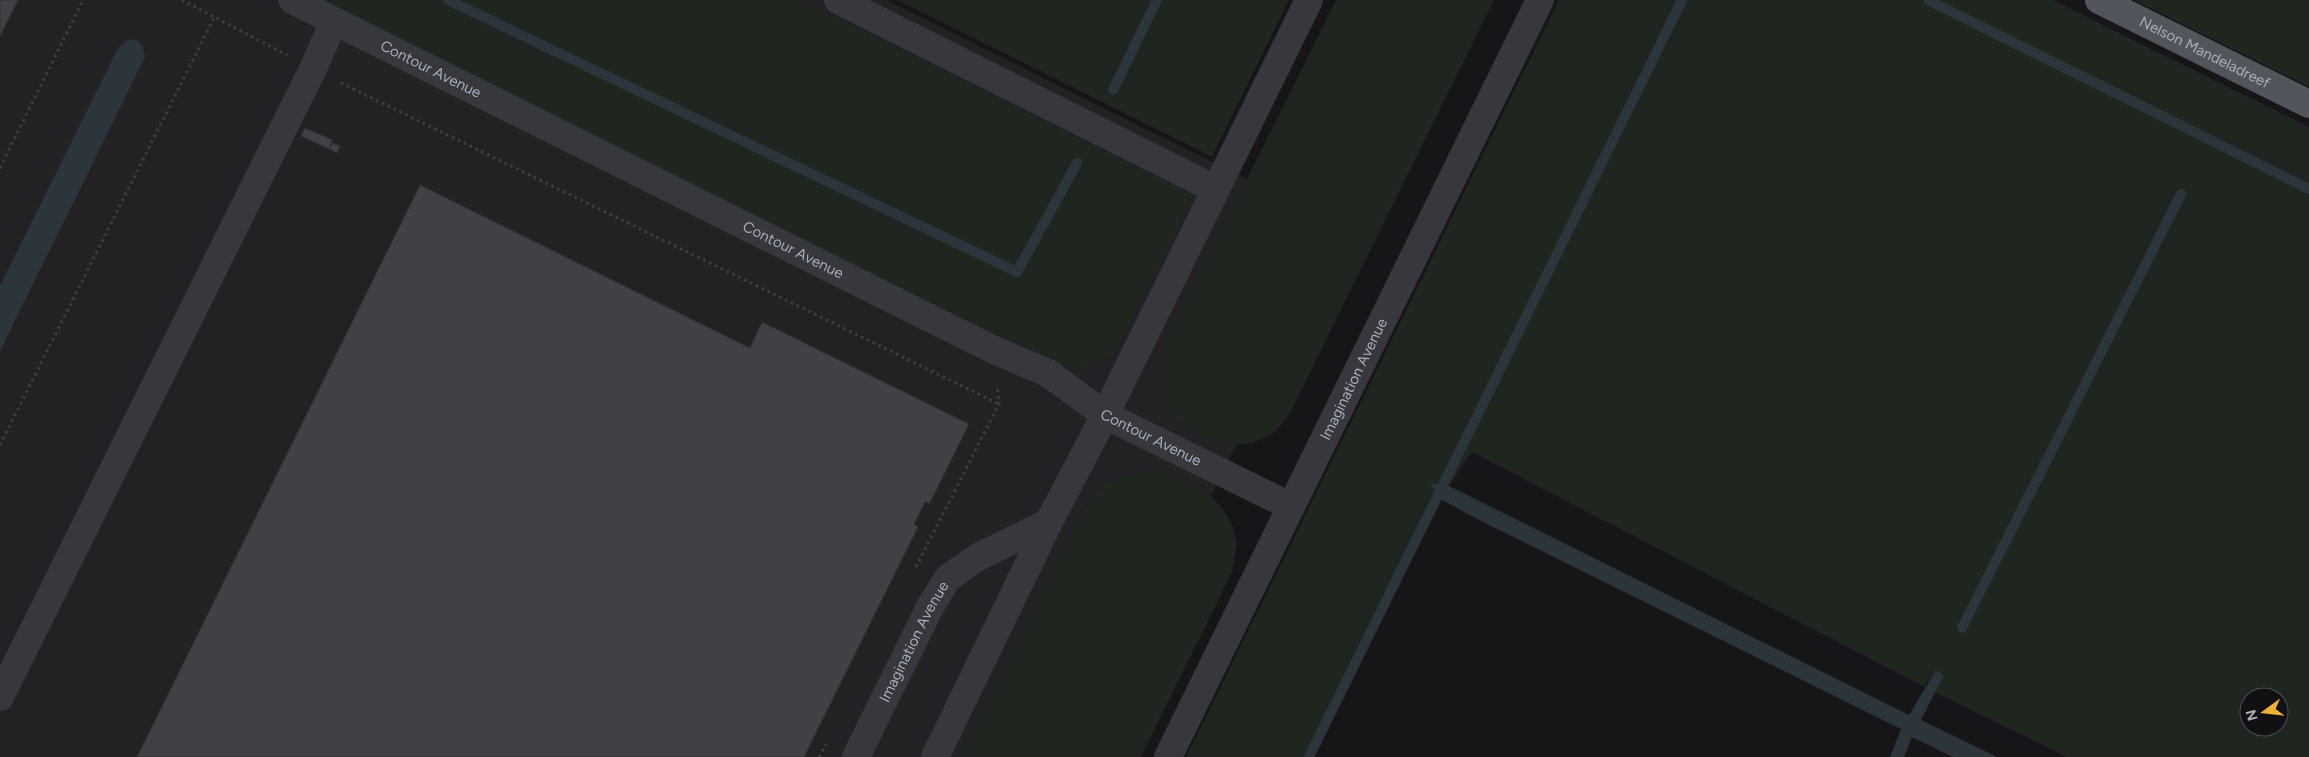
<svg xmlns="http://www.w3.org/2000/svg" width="2309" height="757" viewBox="0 0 2309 757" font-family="Figtree,sans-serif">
  <rect width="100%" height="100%" fill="#161618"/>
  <polygon fill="#222225" points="0,0 886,0 1346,228 1079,757 0,757"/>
  <g fill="#1e261f" fill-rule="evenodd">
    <path d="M 316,0 L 799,0 L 1194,195 L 1118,348 C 1097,369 1079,368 1051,365 Z"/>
    <polygon points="897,0 1289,0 1212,157"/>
    <path d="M 1336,0 L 1494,0 L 1291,411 C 1285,421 1278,431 1268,436 C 1233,455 1186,441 1168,406 C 1159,389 1160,369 1162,350 Z"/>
    <path d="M 1559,0 L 2053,0 L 2309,127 L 2309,757 L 2067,757 L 1934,692 L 1944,675 L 1936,670 L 1924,687 L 1472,452 L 1449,486 L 1431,483 L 1442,500 L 1312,757 L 1186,757 ZM 2249,697 L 2279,697 L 2279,727 L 2249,727 Z"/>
    <polygon points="2134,0 2309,0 2309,87"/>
    <path d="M 1148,470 C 1188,476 1229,497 1236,541 C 1237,551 1234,562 1232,572 L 1141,757 L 963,757 L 1085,509 C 1103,482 1115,472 1148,470 Z"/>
  </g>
  <g fill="#2c353c">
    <polygon points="135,39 142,45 145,57 0,351 0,286 117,50 125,42"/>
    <polygon points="1430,483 1449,486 1909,715 1936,670 1944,675 1921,720 1997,757 1953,757 1912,737 1904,757 1890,757 1901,729 1483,522 1442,500"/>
  </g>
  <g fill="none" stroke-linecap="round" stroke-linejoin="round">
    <g stroke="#2c353c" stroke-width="10">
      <polyline points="448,0 1017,272 1077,163"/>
      <polyline points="1928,0 2309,189"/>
      <polyline points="1113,90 1157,0"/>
      <polyline points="1962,628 2181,194"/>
      <polyline points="1309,757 1682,0"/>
    </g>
  </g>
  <g fill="#404145" stroke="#303034">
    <polygon points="0,0 18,0 0,36"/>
    <polygon points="305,128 333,140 329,149 301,136"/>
    <polygon points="333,143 340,146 337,153 329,149"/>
    <polygon points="420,185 750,348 762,322 969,424 930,503 925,502 914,524 918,527 804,757 137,757"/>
  </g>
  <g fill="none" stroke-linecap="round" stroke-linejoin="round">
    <g stroke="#3d3f44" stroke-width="3" stroke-dasharray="2.5 4" stroke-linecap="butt">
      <polyline points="182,0 287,55"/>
      <polyline points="341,83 999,404"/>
      <polyline points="0,168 83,0"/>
      <polyline points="0,445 215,16"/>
      <polyline points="916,567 999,404 997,385"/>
      <polyline points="819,757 826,744"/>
    </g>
    <g stroke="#37383d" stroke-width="28">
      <path id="s1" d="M 292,0 L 994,350 L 1048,373 L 1105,415 L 1290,506"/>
      <polyline points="838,0 1215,189"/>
      <polyline points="0,697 313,69 334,21"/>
      <path id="s2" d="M 856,757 L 931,605 L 948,578 L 978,557 L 1049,522"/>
      <polyline points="935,757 1049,522 1105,415 1309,0"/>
      <path id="s3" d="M 1168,757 L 1540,0"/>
    </g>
    <path stroke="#53555c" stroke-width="28" id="s4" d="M 2099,0 L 2309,104"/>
  </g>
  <g text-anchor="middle" stroke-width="4" stroke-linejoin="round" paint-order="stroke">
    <g font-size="15" fill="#a8adb8" stroke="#111113">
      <text dy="5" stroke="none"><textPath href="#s4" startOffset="118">Nelson Mandeladreef</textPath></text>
      <text dy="5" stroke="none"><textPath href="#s1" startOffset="155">Contour Avenue</textPath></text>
      <text dy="5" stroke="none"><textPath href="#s1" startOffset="560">Contour Avenue</textPath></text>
      <text dy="5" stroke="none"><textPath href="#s3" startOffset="421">Imagination Avenue</textPath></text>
      <text dy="5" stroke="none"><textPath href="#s1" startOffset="965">Contour Avenue</textPath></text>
      <text dy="5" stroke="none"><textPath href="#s2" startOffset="129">Imagination Avenue</textPath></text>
    </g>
  </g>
  <g transform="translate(2264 712) rotate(255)"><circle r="24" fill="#111113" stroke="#4d4f55"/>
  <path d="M0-4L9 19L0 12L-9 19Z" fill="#f2b134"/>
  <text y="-8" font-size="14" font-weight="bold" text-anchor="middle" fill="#a8adb8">N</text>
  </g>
</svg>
